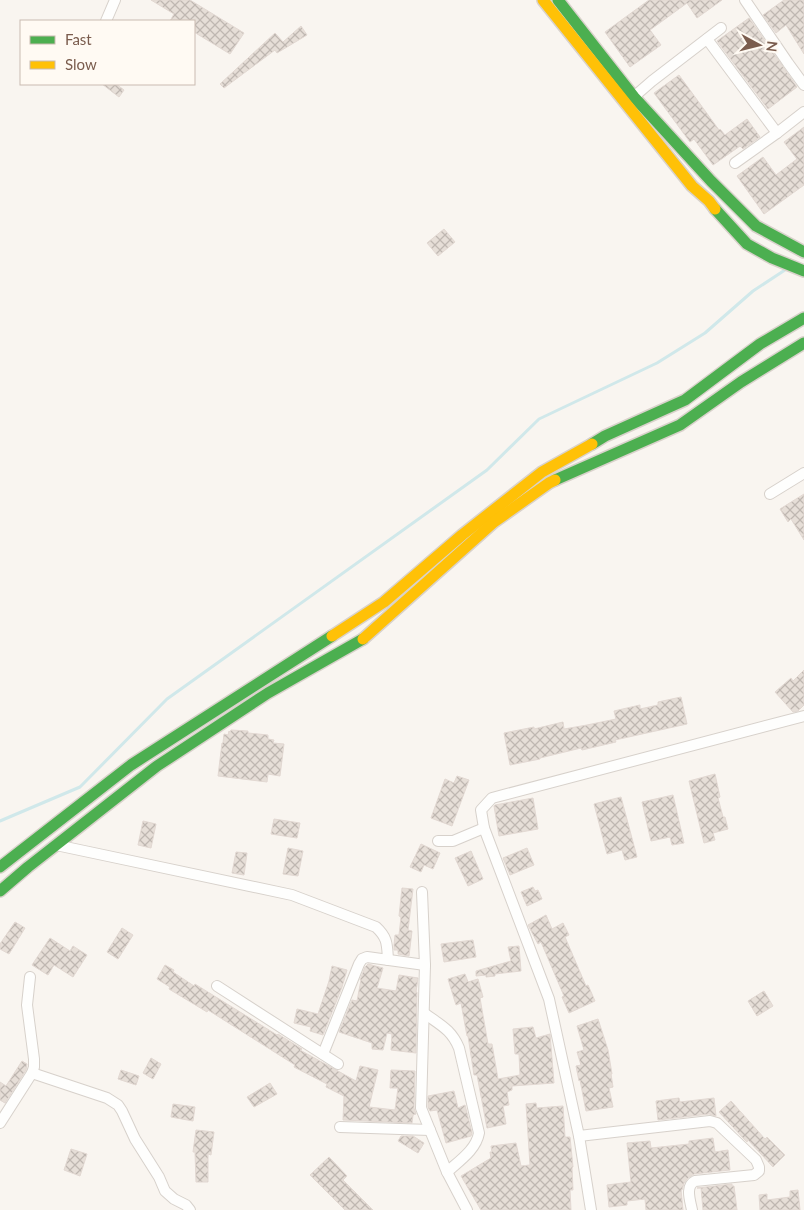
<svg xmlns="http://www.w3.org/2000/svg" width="804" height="1210" viewBox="0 0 804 1210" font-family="Lato,sans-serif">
  <defs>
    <pattern id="building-cross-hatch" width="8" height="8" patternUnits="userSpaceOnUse" patternTransform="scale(1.25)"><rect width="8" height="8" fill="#e6ded7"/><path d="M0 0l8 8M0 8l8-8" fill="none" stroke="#bfb7b1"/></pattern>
  </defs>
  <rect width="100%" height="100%" fill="#f9f5f0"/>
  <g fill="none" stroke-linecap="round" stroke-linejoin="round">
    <polyline stroke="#d0e8ea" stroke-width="3" points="0,821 80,787 167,699 487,470 539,419 657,363 705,333 753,291 788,268"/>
  </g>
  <g fill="url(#building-cross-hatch)" stroke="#e2d8d2">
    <polygon points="151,0 190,0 244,33 230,54 194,32 194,21 170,21 174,14"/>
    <polygon points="649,0 722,0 697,18 687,3 650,30 661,45 630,67 605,32"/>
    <polygon points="784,0 804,0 804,54 786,25 776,33 763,15"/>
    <polygon points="749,18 797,87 768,109 717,41"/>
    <polygon points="301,26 307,35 277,53 275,50 224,88 220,84 275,33 283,42"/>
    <polygon points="679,75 719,130 720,129 725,135 747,119 760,137 743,149 740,146 713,165 694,139 690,142 654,93"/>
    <polygon points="102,84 116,84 124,90 119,97"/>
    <polygon points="804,127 804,185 764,214 737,176 763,157 776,175 797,159 784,142"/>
    <polygon points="444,229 455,242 438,256 427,243"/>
    <polygon points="804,494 804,540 791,519 788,522 780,509"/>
    <polygon points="804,670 804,705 798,711 793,712 775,692 791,678 793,681"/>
    <polygon points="681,697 687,724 615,740 616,742 582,750 581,748 540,758 540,759 510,765 504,733 534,727 534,729 563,722 564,729 587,725 616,719 614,711 640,705 640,709 658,705 658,702"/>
    <polygon points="231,730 248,731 248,733 268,735 268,739 274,740 273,743 284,744 280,776 268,774 267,782 218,776 222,743 223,743 224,734 228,735 229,731 230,732"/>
    <polygon points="715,774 720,797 718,798 723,817 725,817 728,829 713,833 715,840 704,843 689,781"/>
    <polygon points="457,776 469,780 452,826 431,818 445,779 454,783"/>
    <polygon points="673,795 684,843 672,845 670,837 651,841 642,802"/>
    <polygon points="621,797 637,857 625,860 622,850 607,854 594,804"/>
    <polygon points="533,798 538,829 499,836 494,806 495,805"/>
    <polygon points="274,819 300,823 297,838 271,834"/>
    <polygon points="143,821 156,824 151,848 138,845"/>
    <polygon points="421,844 440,853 433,869 424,865 421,872 410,867"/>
    <polygon points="288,848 303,851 298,876 283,874"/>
    <polygon points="527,848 534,865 510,875 503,858"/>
    <polygon points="471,851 483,879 468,886 455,858"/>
    <polygon points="236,852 247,853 244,875 232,873"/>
    <polygon points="533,887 535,891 538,890 542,899 527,906 521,892"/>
    <polygon points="402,888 413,889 408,930 412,931 409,956 398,954 398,950 394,950 394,945 395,935 399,935 401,917 399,916"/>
    <polygon points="546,915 552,929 563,923 569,935 565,937 586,986 588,985 595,1001 569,1013 562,997 564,996 541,942 538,944 528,925"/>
    <polygon points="15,922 25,928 9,954 0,949 0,944"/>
    <polygon points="122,928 133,935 118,959 107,952"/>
    <polygon points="50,938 70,951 73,946 87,955 73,977 54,965 48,975 32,965"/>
    <polygon points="473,940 476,957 444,962 441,944"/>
    <polygon points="519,946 521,971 495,974 495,976 486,977 486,975 476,976 476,971 511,961 508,947"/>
    <polygon points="368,964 383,968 377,988 396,991 399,975 418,978 416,992 417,992 416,1053 391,1050 392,1034 387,1033 383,1050 372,1049 372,1043 339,1032 352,1000 357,1001 361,980 360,980 365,967"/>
    <polygon points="165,965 174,970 173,972 194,986 195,984 277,1035 278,1034 302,1049 300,1050 356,1081 360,1066 378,1070 369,1107 395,1110 398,1088 390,1088 391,1070 415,1071 414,1108 416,1114 413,1115 412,1123 343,1120 344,1096 326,1087 327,1084 294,1067 295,1065 208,1010 207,1012 169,989 170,987 157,979"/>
    <polygon points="332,966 347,970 342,987 323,1035 310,1031 311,1027 294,1023 297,1009 318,1014 329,981"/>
    <polygon points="465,974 468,982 478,979 483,997 480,998 488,1044 492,1044 498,1079 520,1075 519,1054 515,1054 513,1029 533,1027 536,1038 550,1034 554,1083 512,1086 512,1090 507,1092 509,1105 503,1106 506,1124 487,1128 477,1075 474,1075 468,1036 467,1036 461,1003 456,1005 448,979"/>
    <polygon points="764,991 773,1006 757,1016 748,1001"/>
    <polygon points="598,1019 608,1050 612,1074 611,1074 613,1087 609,1088 613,1107 586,1111 580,1080 579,1081 576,1066 581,1065 577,1052 584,1050 577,1026"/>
    <polygon points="151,1058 161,1064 153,1079 143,1073"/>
    <polygon points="22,1061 27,1064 26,1070 5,1103 0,1100 0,1082 6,1086"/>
    <polygon points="121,1070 139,1076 136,1085 118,1079"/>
    <polygon points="270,1083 277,1094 254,1107 247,1097"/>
    <polygon points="454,1091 458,1108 465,1105 472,1133 471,1136 446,1143 437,1110 430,1111 428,1107 428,1096"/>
    <polygon points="679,1098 680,1102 714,1098 716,1116 709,1114 658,1120 656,1101"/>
    <polygon points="731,1101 765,1139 767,1137 785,1155 773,1167 748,1140 747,1142 744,1139 719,1112"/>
    <polygon points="536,1103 537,1108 563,1106 565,1137 570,1137 573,1167 572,1168 573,1190 570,1190 571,1210 481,1210 461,1176 491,1158 490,1152 492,1152 491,1146 516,1143 521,1166 530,1165 526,1104"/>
    <polygon points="173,1104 195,1107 193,1121 171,1117"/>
    <polygon points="196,1130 214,1132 211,1155 208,1154 208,1182 196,1182 195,1152 193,1152"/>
    <polygon points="401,1136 413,1136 424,1143 418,1153 398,1141"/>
    <polygon points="713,1138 715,1152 728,1150 730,1170 694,1174 688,1178 684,1183 682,1190 681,1190 683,1210 646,1210 645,1199 627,1201 627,1205 609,1207 607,1185 631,1182 627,1143 650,1141 651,1148 689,1144 689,1141"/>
    <polygon points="71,1149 87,1154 80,1176 64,1170"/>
    <polygon points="329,1157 347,1176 343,1180 373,1210 345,1210 310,1175"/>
    <polygon points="732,1184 732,1186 734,1186 737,1210 703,1210 701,1188 697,1188"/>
    <polygon points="798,1190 800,1210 760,1210 759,1195 767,1194 767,1200 790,1197 790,1191"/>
  </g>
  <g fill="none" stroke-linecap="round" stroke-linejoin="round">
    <defs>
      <g id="street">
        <polyline points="745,0 788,63 804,85"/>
        <polyline points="106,21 115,0"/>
        <polyline points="707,39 777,133"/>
        <polyline points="629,101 652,81 721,28"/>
        <polyline points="735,163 777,133 804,112"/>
        <polyline points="770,494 804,473"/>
        <polyline points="438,841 453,841 484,828"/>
        <path d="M 56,845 L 292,895 L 376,927 C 388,938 387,945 388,960"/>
        <polyline points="422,892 425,965 421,1108 447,1172 467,1210"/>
        <polyline points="217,986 338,1064"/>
        <path d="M 424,1013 C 440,1025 451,1029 459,1048 L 479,1133 C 476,1150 459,1161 447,1172"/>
        <polyline points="323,1054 359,964 362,959 367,957 425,965"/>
        <polyline points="32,1073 107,1098 118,1105 122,1111 135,1139 159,1177 165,1191 174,1199 186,1205 190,1210"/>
        <polyline points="0,1123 32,1073 34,1067 34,1059 27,1005 30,977"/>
        <polyline points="340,1127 430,1130"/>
        <path d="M 579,1136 L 710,1121 L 717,1123 L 756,1160 L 759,1167 L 759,1171 L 754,1175 L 695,1181 C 685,1186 690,1200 692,1210"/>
        <polyline points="591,1210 579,1136 549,999 484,828 481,810 492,798 804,716"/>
      </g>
      <g id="fast">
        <polyline points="558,0 634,97 711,181 756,226 804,252"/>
        <polyline points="715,209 747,244 772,258 804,271"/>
        <polyline points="592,444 605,436 685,400 760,344 804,318"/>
        <polyline points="555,480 680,425 741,382 804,343"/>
        <polyline points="0,867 131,765 332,636"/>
        <polyline points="0,891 28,867 157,766 268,693 363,639"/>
      </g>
      <g id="slow">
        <polyline points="543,0 692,186 709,201 715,209"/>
        <polyline points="332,636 384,602 462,535 542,472 592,444"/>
        <polyline points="363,639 494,522 549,483 555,480"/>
      </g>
    </defs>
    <use href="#street" stroke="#d7d1cb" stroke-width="12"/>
    <use href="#fast" stroke="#d9d2cb" stroke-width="14"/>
    <use href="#slow" stroke="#d9d2cb" stroke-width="14"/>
    <use href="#street" stroke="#fefefd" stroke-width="10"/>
    <use href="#fast" stroke="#4caf50" stroke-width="11"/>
    <use href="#slow" stroke="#ffc107" stroke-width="11"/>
  </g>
  <rect x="20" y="20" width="175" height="65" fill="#fffaf3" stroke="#cabbb1"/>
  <rect x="30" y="36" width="25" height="8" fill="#4caf50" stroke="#cabbb1"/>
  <text x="65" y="45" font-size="15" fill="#7a5c4d">Fast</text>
  <rect x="30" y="61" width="25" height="8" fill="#ffc107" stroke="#cabbb1"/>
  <text x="65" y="70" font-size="15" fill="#7a5c4d">Slow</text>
  <g transform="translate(759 45) rotate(97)" stroke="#fffaf3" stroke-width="4" paint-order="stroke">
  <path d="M0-4L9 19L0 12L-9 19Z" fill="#7a5c4d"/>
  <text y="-8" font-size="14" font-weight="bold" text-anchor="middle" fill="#7a5c4d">N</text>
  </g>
</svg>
